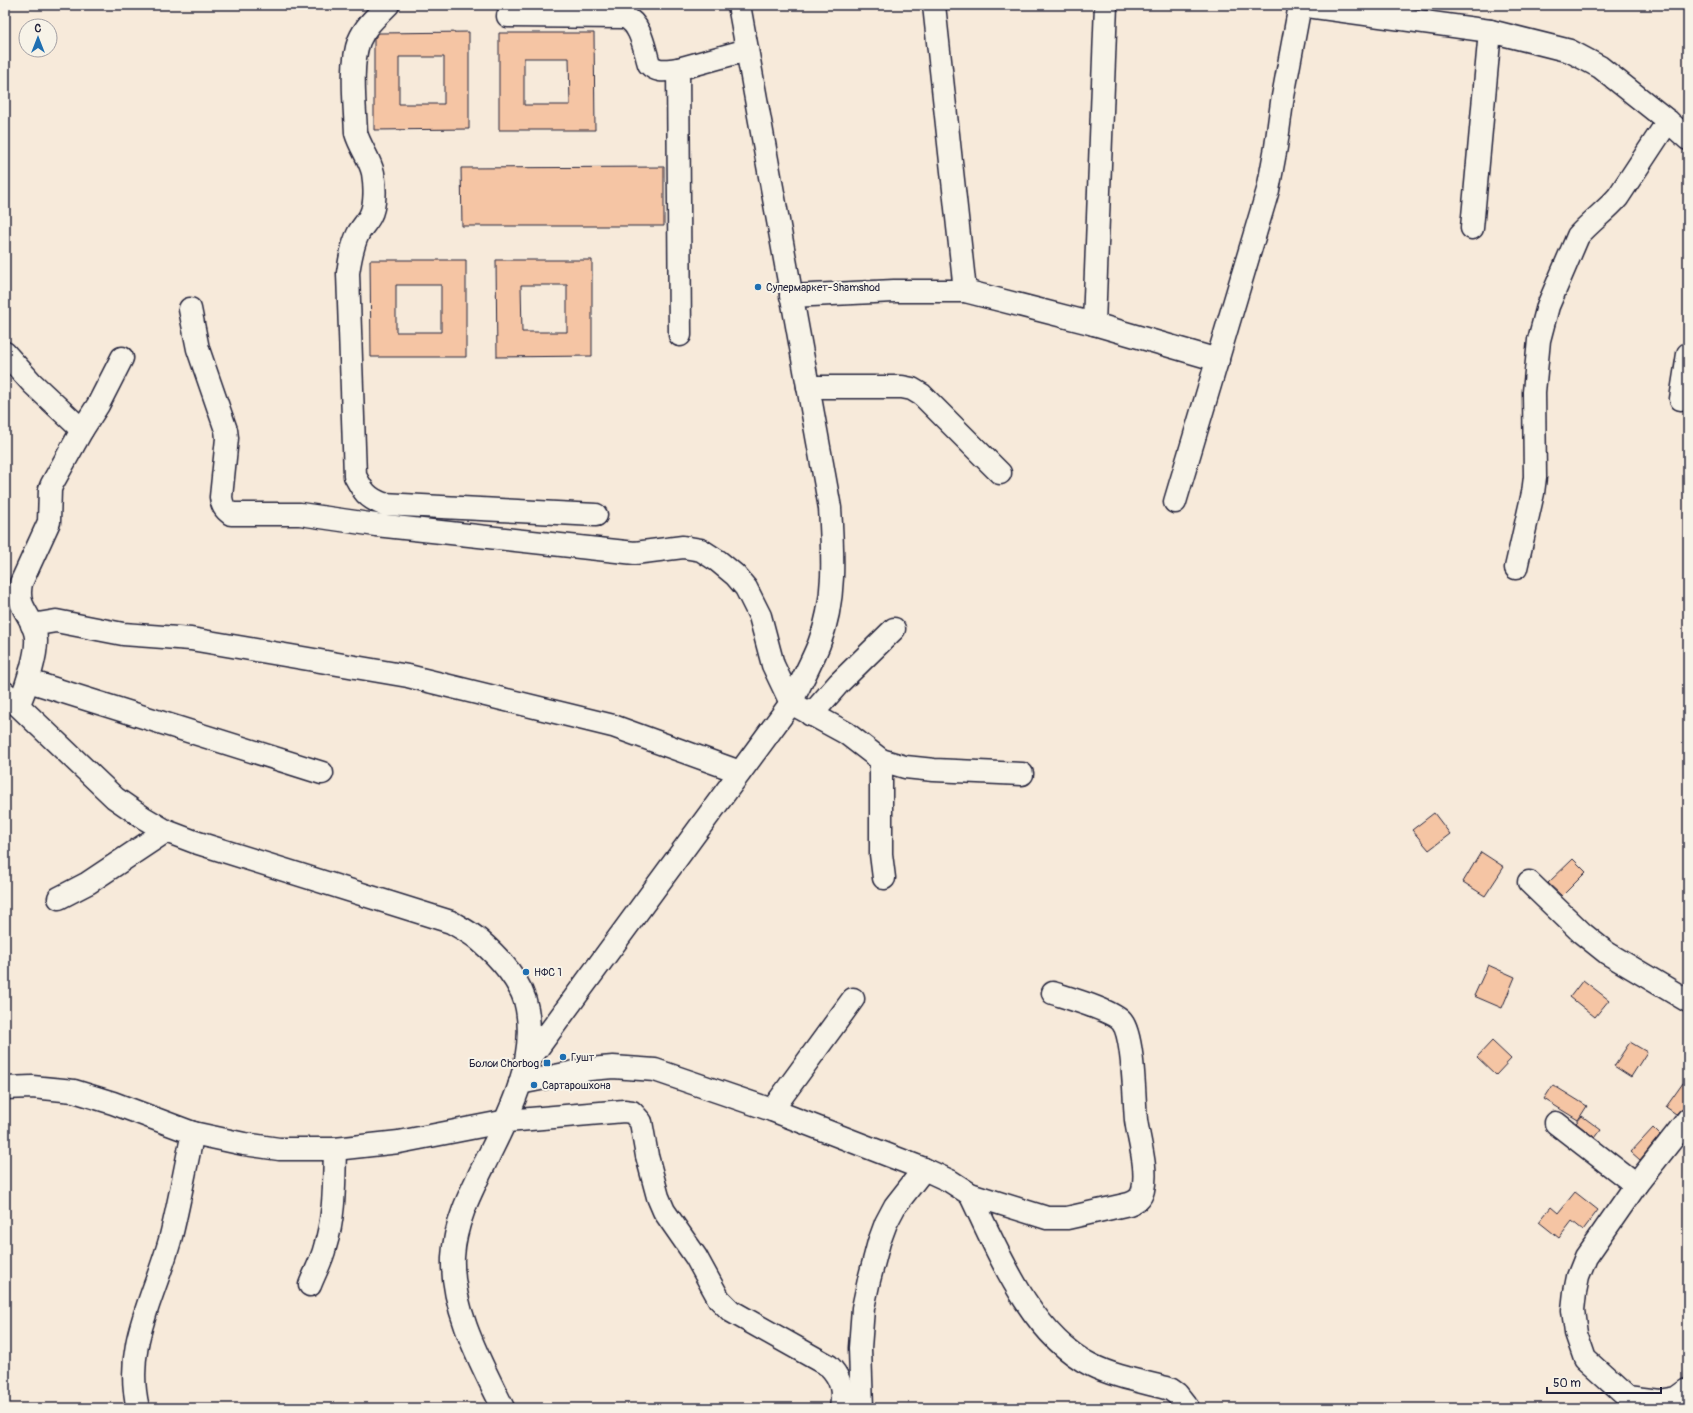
<svg xmlns="http://www.w3.org/2000/svg" width="1693" height="1413" viewBox="0 0 1693 1413" font-family="Pangolin,sans-serif">
  <rect width="100%" height="100%" fill="#f7eada"/>
  <filter id="ink" filterUnits="userSpaceOnUse"><feTurbulence type="fractalNoise" baseFrequency=".025" numOctaves="2"/><feDisplacementMap in="SourceGraphic" scale="8" xChannelSelector="R" yChannelSelector="G"/><feConvolveMatrix kernelMatrix="1 2 1 2 8 2 1 2 1" color-interpolation-filters="sRGB"/></filter>
  <g filter="url(#ink)">
    <g fill="#f5c5a4" stroke="#22223b" fill-rule="evenodd">
      <path d="M 469,32 L 469,129 L 374,130 L 374,39 L 379,33 ZM 399,57 L 444,57 L 444,104 L 399,104 Z"/>
      <path d="M 499,33 L 594,33 L 595,130 L 499,130 ZM 524,58 L 569,58 L 570,105 L 524,105 Z"/>
      <polygon points="664,167 664,226 462,226 461,168"/>
      <path d="M 370,260 L 466,260 L 466,357 L 371,357 ZM 396,285 L 441,285 L 441,332 L 396,332 Z"/>
      <path d="M 496,260 L 592,260 L 592,356 L 497,357 ZM 521,285 L 567,285 L 567,332 L 522,332 Z"/>
      <polygon points="1434,813 1450,834 1429,850 1412,830"/>
      <polygon points="1481,852 1504,867 1485,896 1463,882"/>
      <polygon points="1573,859 1586,872 1562,896 1548,883"/>
      <polygon points="1488,965 1515,977 1502,1008 1474,996"/>
      <polygon points="1583,980 1609,1000 1595,1017 1570,997"/>
      <polygon points="1492,1041 1511,1059 1496,1075 1477,1057"/>
      <polygon points="1630,1042 1647,1052 1631,1077 1614,1066"/>
      <polygon points="1688,1076 1688,1105 1676,1114 1666,1107"/>
      <polygon points="1553,1085 1587,1106 1578,1120 1544,1099"/>
      <polygon points="1582,1116 1601,1130 1595,1138 1576,1123"/>
      <polygon points="1653,1128 1660,1135 1640,1160 1631,1152"/>
      <polygon points="1575,1192 1598,1210 1583,1230 1572,1221 1559,1238 1539,1222 1551,1207 1558,1213"/>
    </g>
    <g fill="none" stroke-linecap="round" stroke-linejoin="round">
      <defs>
        <g id="minor">
          <path d="M 388,5 C 377,16 365,26 359,41 C 350,64 355,107 356,133 C 360,147 370,159 373,173 C 375,185 376,205 370,216 C 367,222 361,228 358,234 C 352,246 350,260 348,273 L 355,476 C 363,491 366,497 383,504 L 596,515"/>
          <polyline points="934,5 965,291"/>
          <polyline points="1300,5 1490,31 1570,51 1600,67 1668,121 1688,139"/>
          <path d="M 508,16 L 625,17 C 641,24 644,48 649,64 C 657,73 667,70 678,69"/>
          <polyline points="1472,228 1490,31"/>
          <polyline points="791,296 894,291 965,291 1094,324 1218,360"/>
          <path d="M 190,309 L 198,349 L 226,430 L 227,438 L 221,497 C 222,505 224,509 231,514 L 300,514 L 376,525 L 635,553 L 683,547 L 701,550 L 718,561 L 735,575 L 746,588 L 760,616 L 773,665 L 791,703 L 846,733 L 881,760 L 905,767 L 934,770 L 1022,774"/>
          <polyline points="1094,324 1106,5"/>
          <polyline points="680,335 678,69 747,50"/>
          <path d="M 5,353 L 32,383 L 82,430 L 52,484 L 50,489 L 49,522 L 21,583 C 16,608 30,612 35,632 C 40,649 26,688 19,704"/>
          <polyline points="808,387 902,387 912,389 922,395 1000,473"/>
          <polyline points="1681,399 1688,354"/>
          <polyline points="82,430 98,405 122,358"/>
          <polyline points="1175,502 1268,190 1276,147 1282,102 1300,5"/>
          <path d="M 1516,568 L 1533,493 L 1535,477 L 1534,392 L 1539,340 L 1548,306 L 1578,236 C 1590,222 1606,211 1618,197 L 1668,121"/>
          <polyline points="32,625 56,621 123,634 191,639 408,676 613,726 740,772"/>
          <polyline points="29,681 322,773"/>
          <path d="M 5,693 L 115,798 L 144,818 L 166,831 L 195,842 L 451,922 C 461,928 471,933 479,940 C 499,957 523,983 527,1009 C 536,1060 511,1111 489,1155 C 473,1188 455,1220 453,1257 C 451,1309 481,1363 503,1408"/>
          <polyline points="811,715 839,683 894,629"/>
          <polyline points="881,760 881,854 884,878"/>
          <polyline points="1529,882 1582,933 1607,953 1688,1001"/>
          <polyline points="59,898 88,883 166,831"/>
          <path d="M 526,1064 L 791,703 C 800,684 811,664 819,644 C 836,601 833,554 830,508 L 739,5"/>
          <path d="M 520,1083 L 590,1069 L 613,1067 L 655,1070 L 772,1110 L 924,1169 L 950,1181 L 970,1194 L 1047,1218 L 1067,1218 L 1129,1204 C 1137,1201 1141,1198 1143,1190 C 1148,1168 1139,1142 1136,1120 C 1134,1099 1134,1037 1122,1022 C 1114,1011 1068,998 1053,993"/>
          <path d="M 5,1088 L 32,1087 L 74,1091 L 113,1103 L 193,1133 L 244,1144 L 279,1149 L 335,1149 L 399,1142 L 507,1121 L 624,1111 L 632,1112 L 641,1122 L 647,1156 L 658,1197 L 664,1211 L 696,1257 L 719,1299 L 731,1311 L 829,1366 C 841,1378 844,1391 841,1408"/>
          <polyline points="772,1110 853,999"/>
          <polyline points="1688,1119 1636,1185 1586,1257 1578,1277 1575,1292 1573,1310 1576,1333 1585,1359 1627,1397 1659,1401 1677,1398 1688,1390"/>
          <polyline points="1556,1123 1636,1185"/>
          <path d="M 970,1194 C 998,1252 1031,1335 1091,1365 C 1115,1377 1144,1382 1170,1389 L 1177,1394 L 1188,1408"/>
          <path d="M 310,1285 C 315,1272 322,1260 325,1247 C 335,1215 334,1182 335,1149"/>
          <path d="M 138,1408 C 123,1346 154,1298 170,1240 C 179,1205 185,1168 193,1133"/>
          <polyline points="862,1408 860,1348 863,1308 869,1280 879,1242 886,1223 895,1206 924,1169"/>
        </g>
      </defs>
      <use href="#minor" stroke="#22223b" stroke-width="25"/>
      <use href="#minor" stroke="#f7f3e8" stroke-width="22"/>
    </g>
  </g>
  <g fill="#1f6fb2" stroke="#f7f3e8" stroke-width="1.5">
    <circle cx="758" cy="287" r="4"/>
    <circle cx="526" cy="972" r="4"/>
    <circle cx="563" cy="1057" r="4"/>
    <rect x="543" y="1059" width="8" height="8" rx="2"/>
    <circle cx="534" cy="1085" r="4"/>
  </g>
  <g text-anchor="middle" stroke-width="4" stroke-linejoin="round" paint-order="stroke">
    <g font-size="11" fill="#22223b" stroke="#f7f3e8" text-anchor="start">
      <text x="766" y="291">Супермаркет-Shamshod</text>
      <text x="534" y="976">НФС 1</text>
      <text x="571" y="1061">Гушт</text>
      <text x="539" y="1067" text-anchor="end">Болои Chorbog</text>
      <text x="542" y="1089">Сартарошхона</text>
    </g>
  </g>
  <rect width="1693" height="1413" fill="none" stroke="#f7f3e8" stroke-width="20"/>
  <rect x="10" y="10" width="1673" height="1393" fill="none" stroke="#22223b" stroke-width="1.5" filter="url(#ink)"/>
  <g transform="translate(38 38)"><circle r="19" fill="#f7f3e8" stroke="#a29fa3"/>
  <path d="M0-3L7 15L0 10L-7 15Z" fill="#1f6fb2"/>
  <text y="-6" font-size="11" font-weight="bold" text-anchor="middle" fill="#22223b">С</text>
  </g>
  <path d="M1547 1387v6h114v-6" fill="none" stroke="#22223b" stroke-width="2"/>
  <text x="1553" y="1387" font-size="12" fill="#22223b" stroke="#f7f3e8" stroke-width="3" paint-order="stroke">50 m</text>
</svg>
